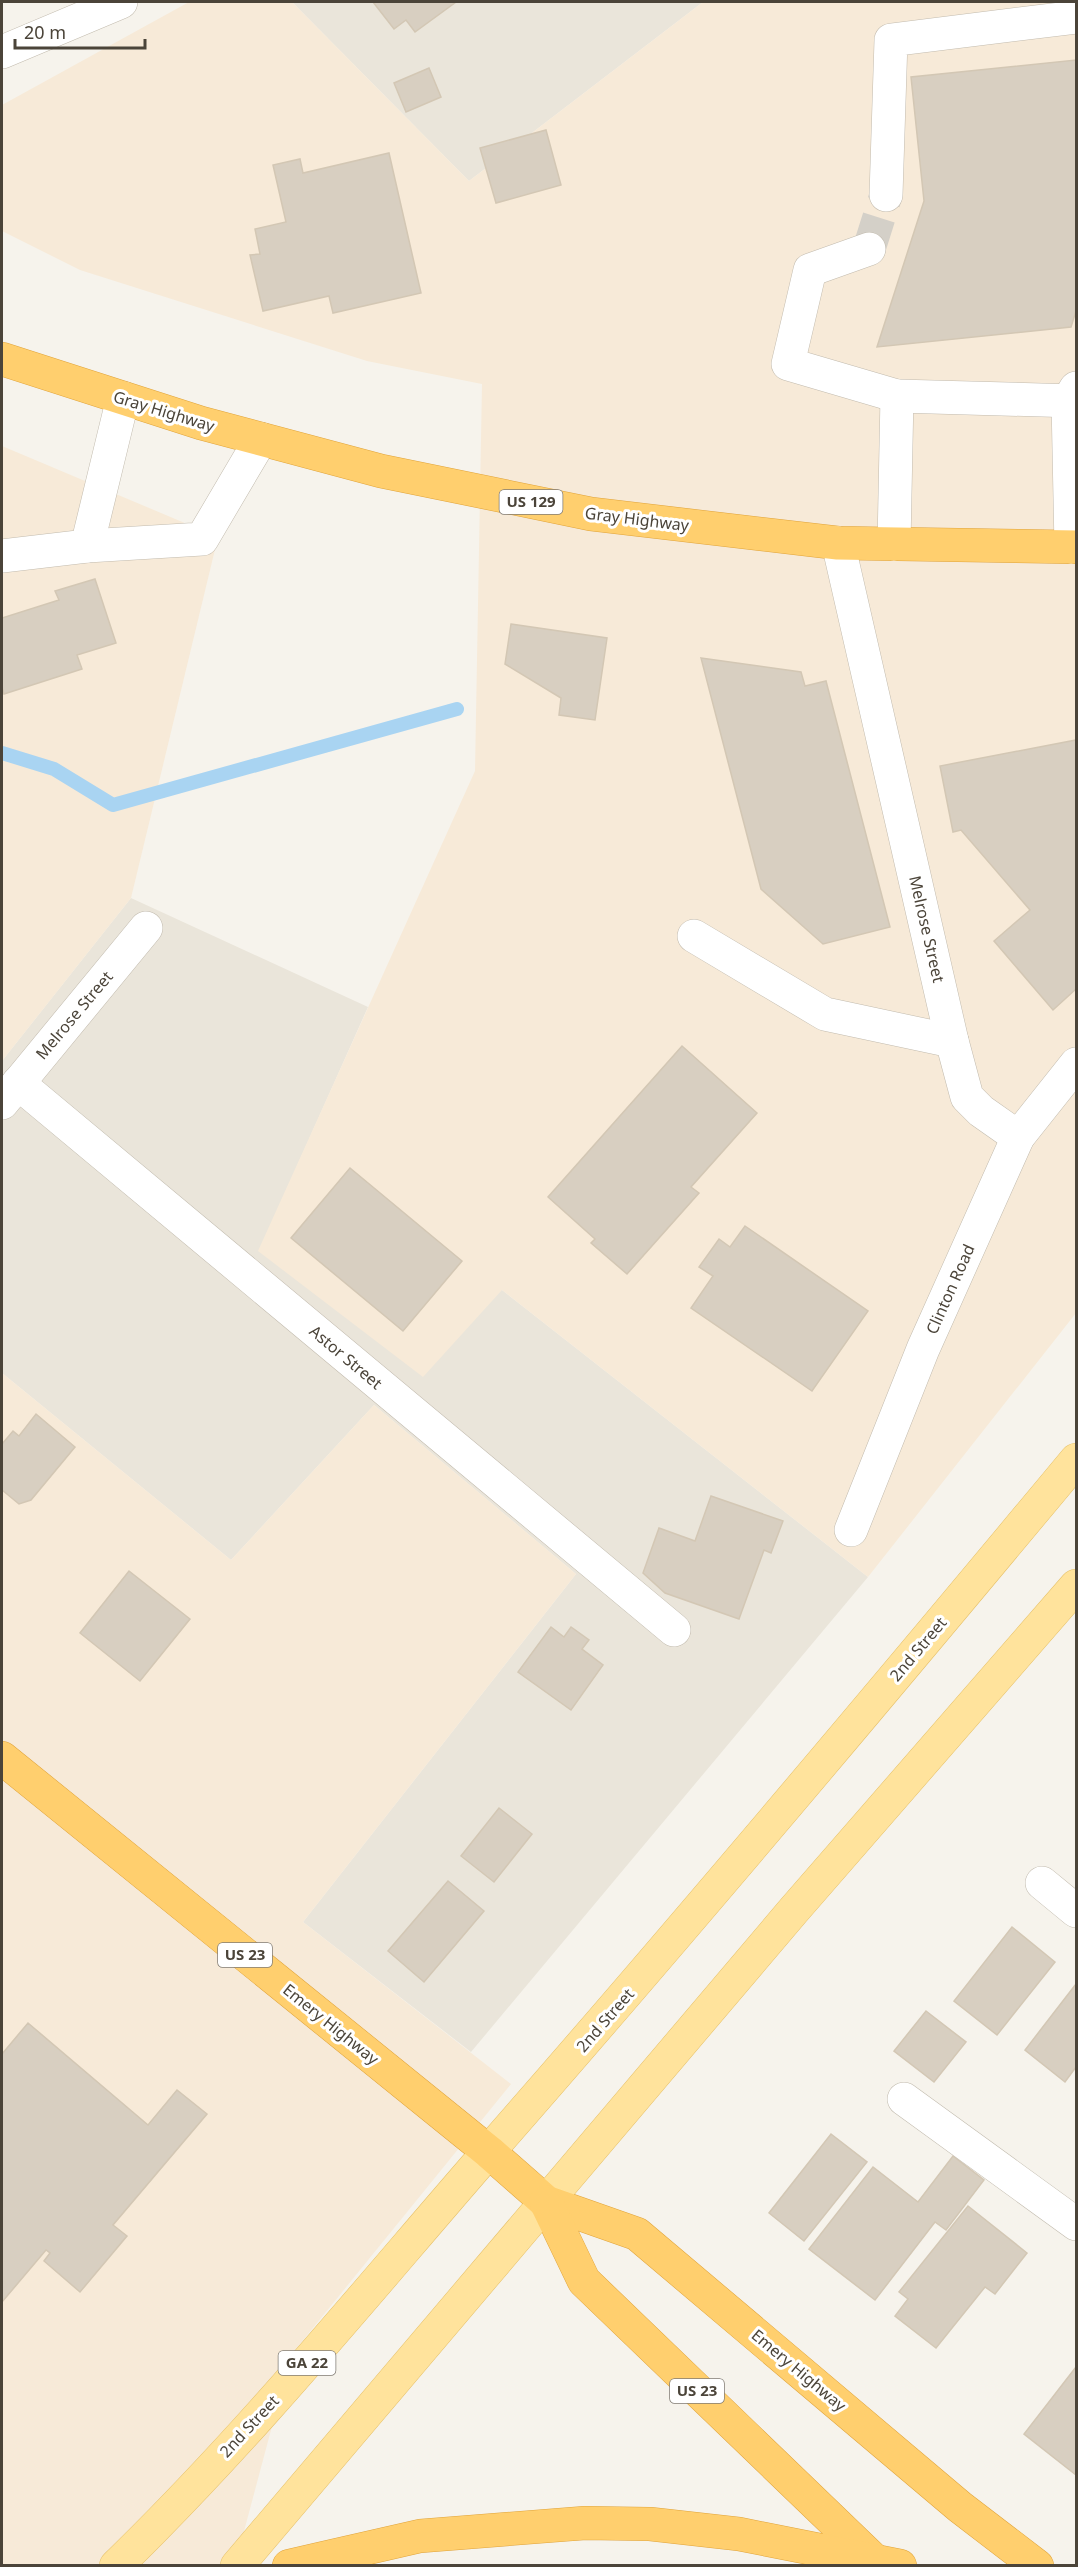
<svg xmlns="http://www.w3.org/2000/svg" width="1078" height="2567" viewBox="0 0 1078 2567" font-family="'Noto Sans',sans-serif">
  <rect width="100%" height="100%" fill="#f6f3ec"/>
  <g fill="#eae5da">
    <polygon points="292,2 703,2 469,181"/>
    <polygon points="131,898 368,1007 259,1251 502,1290 868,1577 471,2052 303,1922 576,1574 374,1405 231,1560 2,1373 2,1061"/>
  </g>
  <g fill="#f7ead8">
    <polygon points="189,2 292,2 469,181 703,2 1076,2 1076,1313 868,1577 502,1290 423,1377 258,1251 475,771 482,384 367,361 80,270 2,231 2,105"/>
    <polygon points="2,446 218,537 131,898 2,1061"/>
    <polygon points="2,1373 231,1560 374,1405 576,1574 303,1922 511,2084 291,2355 235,2565 2,2565"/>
  </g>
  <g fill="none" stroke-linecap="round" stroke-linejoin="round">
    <polyline stroke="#a9d4f2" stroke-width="14" points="2,753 54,769 113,805 457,709"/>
  </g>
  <g fill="#d8cfc1" stroke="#d3c7b4" stroke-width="1.5">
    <polygon points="373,2 456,2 415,32 406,20 394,29"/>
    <polygon points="1076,60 1076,311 1071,327 877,347 924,201 911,77"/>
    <polygon points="429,68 441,97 406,112 394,83"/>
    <polygon points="546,130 561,185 496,203 480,148"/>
    <polygon points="389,153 421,293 333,313 329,296 263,311 250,255 260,254 255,229 286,222 273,165 300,159 303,173"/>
    <polygon points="95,579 116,643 77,655 82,669 4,694 2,687 2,618 59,600 55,591"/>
    <polygon points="511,624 607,638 595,720 559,715 561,698 505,664"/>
    <polygon points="701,658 801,672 805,686 826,681 890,927 823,944 761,889"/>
    <polygon points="1076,740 1076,989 1053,1010 994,941 1030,910 961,830 953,832 940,766"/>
    <polygon points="682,1046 757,1113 691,1187 699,1193 627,1274 591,1243 595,1239 548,1197"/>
    <polygon points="350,1168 462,1261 403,1331 291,1238"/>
    <polygon points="745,1226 868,1311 812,1391 691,1308 713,1276 699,1267 719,1239 730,1247"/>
    <polygon points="36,1414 75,1447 31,1500 19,1504 2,1490 2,1444 13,1431 19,1436"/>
    <polygon points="711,1496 783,1521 771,1553 764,1550 739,1619 665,1593 643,1573 659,1528 695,1541"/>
    <polygon points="129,1571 190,1619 140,1681 80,1633"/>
    <polygon points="551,1627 564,1637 571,1627 589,1640 582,1649 603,1665 571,1710 518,1672"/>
    <polygon points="499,1808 532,1834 494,1882 461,1856"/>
    <polygon points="448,1881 484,1911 424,1982 388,1951"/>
    <polygon points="1012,1927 1055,1962 997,2035 954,2001"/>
    <polygon points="1076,1984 1076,2067 1065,2082 1025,2050"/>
    <polygon points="926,2011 966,2042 934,2082 894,2051"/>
    <polygon points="28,2023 148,2125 177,2090 207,2114 113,2225 127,2236 80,2292 44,2261 50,2253 46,2250 2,2302 2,2054"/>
    <polygon points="831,2134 867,2162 804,2241 769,2213"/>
    <polygon points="953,2156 984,2180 946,2230 935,2222 875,2300 809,2249 873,2167 918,2202"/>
    <polygon points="968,2206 1027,2253 995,2294 985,2287 936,2348 895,2316 908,2299 899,2292"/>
    <polygon points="1076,2367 1076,2475 1024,2434"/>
  </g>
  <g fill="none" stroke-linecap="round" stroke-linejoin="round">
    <polyline stroke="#d4d0c8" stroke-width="33" stroke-dasharray="33 16" stroke-linecap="butt" points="869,249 886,195"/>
    <defs>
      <g id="minor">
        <polyline points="2,52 121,2"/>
        <polyline points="886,195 891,40 1076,17"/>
        <polyline points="869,249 810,270 788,364 897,396"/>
        <polyline points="838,543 952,1041 967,1097 981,1111 1018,1137"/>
        <polyline points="894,544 897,396 1076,401"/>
        <polyline points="87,546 202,539 261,439"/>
        <polyline points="1071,547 1068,401 1076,388"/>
        <polyline points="2,556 87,546 123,398"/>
        <polyline points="694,936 825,1014 952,1041"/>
        <polyline points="18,1083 674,1630"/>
        <polyline points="2,1103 146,928"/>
        <polyline points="851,1530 923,1349 1018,1137 1076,1064"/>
        <polyline points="1042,1883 1076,1911"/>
        <polyline points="904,2099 1076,2224"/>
      </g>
      <g id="major">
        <path d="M 116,2566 C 250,2436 368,2290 490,2150 C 689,1923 883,1692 1076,1460"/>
        <polyline points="237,2566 793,1911 1076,1586"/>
      </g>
      <g id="highway">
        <polyline points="2,359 201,423 381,471 591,514 838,543 1076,547"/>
        <polyline points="2,1758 489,2152 546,2202 637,2234 960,2507 1037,2566"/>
        <polyline points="546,2202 584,2281 876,2562"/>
        <polyline points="289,2566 420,2536 585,2523 650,2524 739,2534 900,2566"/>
      </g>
    </defs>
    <use href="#minor" stroke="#c2bbae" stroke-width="34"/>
    <use href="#major" stroke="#e6c16a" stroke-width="34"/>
    <use href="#highway" stroke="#e0a43c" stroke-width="34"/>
    <use href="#minor" stroke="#fff" stroke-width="33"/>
    <use href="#major" stroke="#ffe39c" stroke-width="33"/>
    <use href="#highway" stroke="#ffcf6e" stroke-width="33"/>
  </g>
  <g text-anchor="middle" stroke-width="6" stroke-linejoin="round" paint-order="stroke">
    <g fill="#fff" stroke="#817c74" stroke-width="1.5">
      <rect x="499.5" y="490" width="63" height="24" rx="4.5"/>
      <rect x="218" y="1943" width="54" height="24" rx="4.5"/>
      <rect x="278.5" y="2351" width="57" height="24" rx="4.5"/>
      <rect x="670" y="2379" width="54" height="24" rx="4.5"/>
    </g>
    <g font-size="15" font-weight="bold" fill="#4b4439">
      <text x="531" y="507">US 129</text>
      <text x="245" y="1960">US 23</text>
      <text x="307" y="2368">GA 22</text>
      <text x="697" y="2396">US 23</text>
    </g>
    <g font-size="16" fill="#4b4439" stroke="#fff">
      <text transform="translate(164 411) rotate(17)" y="6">Gray Highway</text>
      <text transform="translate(637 519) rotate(7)" y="6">Gray Highway</text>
      <text transform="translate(927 929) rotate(77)" y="6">Melrose Street</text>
      <text transform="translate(74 1015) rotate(-50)" y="6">Melrose Street</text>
      <text transform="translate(950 1289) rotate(-66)" y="6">Clinton Road</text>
      <text transform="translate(346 1357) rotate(40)" y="6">Astor Street</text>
      <text transform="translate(918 1649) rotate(-50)" y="6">2nd Street</text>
      <text transform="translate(605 2020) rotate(-49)" y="6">2nd Street</text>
      <text transform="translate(331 2024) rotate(39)" y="6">Emery Highway</text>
      <text transform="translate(799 2370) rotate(40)" y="6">Emery Highway</text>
      <text transform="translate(249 2426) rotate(-47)" y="6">2nd Street</text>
    </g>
  </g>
  <rect width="1078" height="2567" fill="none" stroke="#4b4439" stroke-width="6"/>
  <path d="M15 39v9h130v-9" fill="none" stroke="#4b4439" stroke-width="3"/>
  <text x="24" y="39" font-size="18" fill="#4b4439" stroke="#ffffff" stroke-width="4.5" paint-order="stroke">20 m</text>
</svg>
